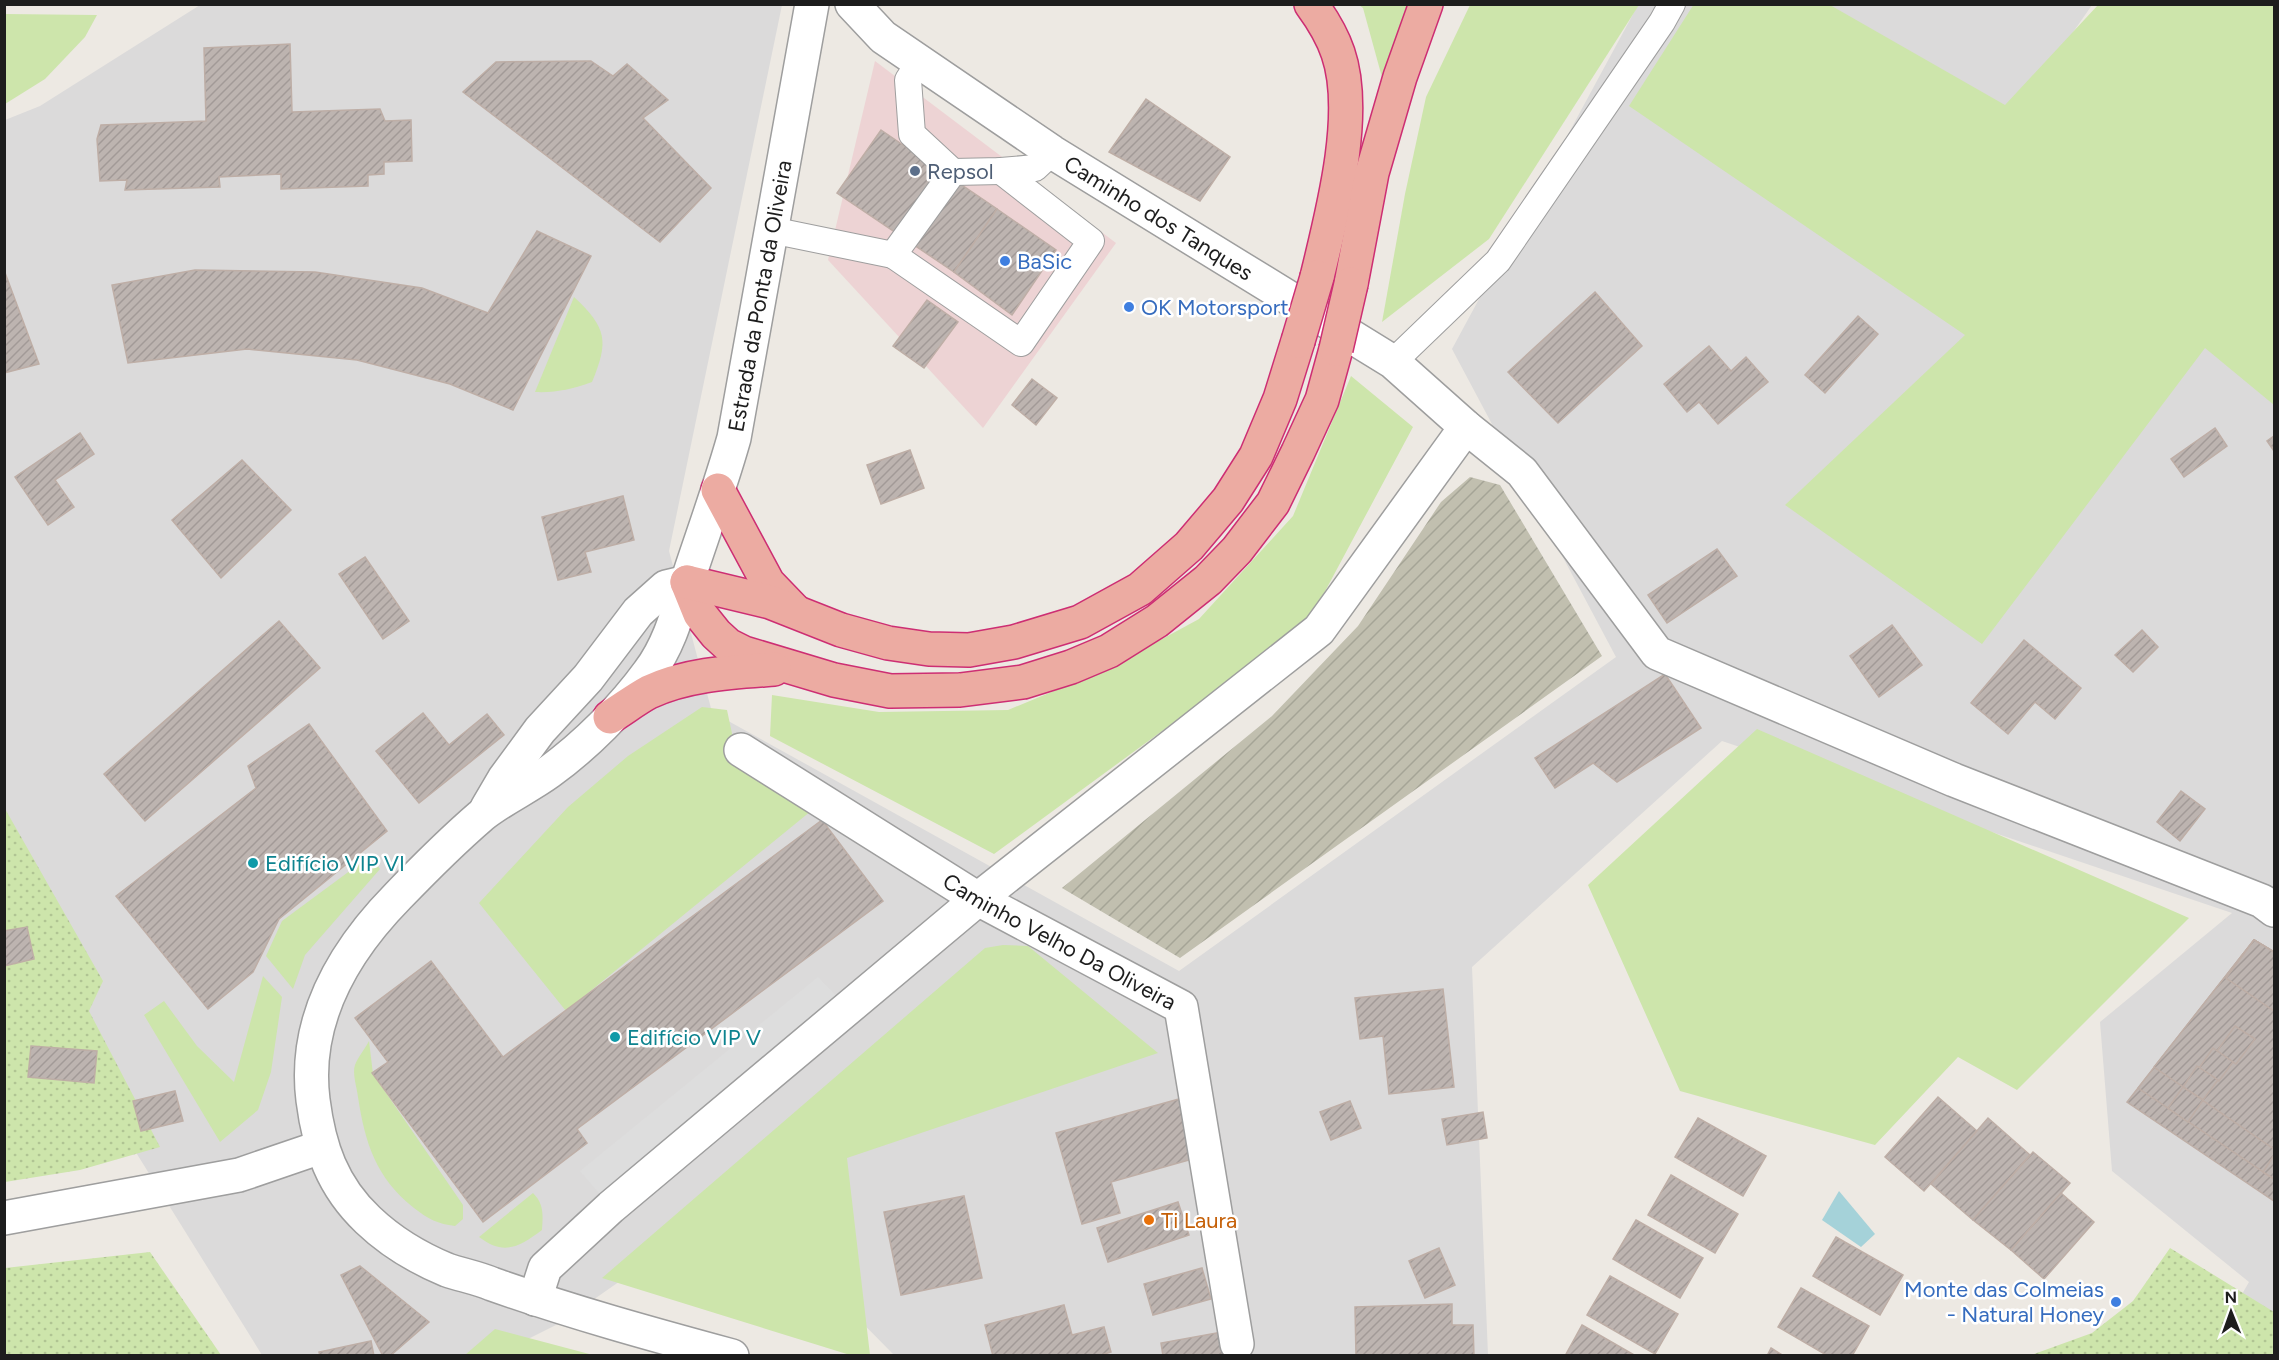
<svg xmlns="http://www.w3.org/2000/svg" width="2279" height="1360" viewBox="0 0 2279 1360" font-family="Figtree,sans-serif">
  <defs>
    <pattern id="construction-furrows" width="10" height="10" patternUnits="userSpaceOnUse" patternTransform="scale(1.5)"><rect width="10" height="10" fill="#c1bfaf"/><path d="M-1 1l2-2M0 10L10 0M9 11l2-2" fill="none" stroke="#a5a496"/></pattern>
    <pattern id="garden-dots" width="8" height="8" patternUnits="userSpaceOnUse" patternTransform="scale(1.5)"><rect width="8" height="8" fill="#cde5ab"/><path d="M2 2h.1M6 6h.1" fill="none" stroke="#b0c493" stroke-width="1.8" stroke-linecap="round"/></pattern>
    <pattern id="building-hatch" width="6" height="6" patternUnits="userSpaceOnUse" patternTransform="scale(1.5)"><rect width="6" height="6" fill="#bdb4b0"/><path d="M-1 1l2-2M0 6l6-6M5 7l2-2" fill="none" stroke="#a29a97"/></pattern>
  </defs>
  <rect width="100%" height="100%" fill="#ede9e3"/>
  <polygon fill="#dbdada" points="200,5 782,5 669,551 712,712 1179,971 1616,657 1452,349 1638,5 2092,5 2023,104 2274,361 2274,1355 2207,1355 2249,1282 2112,1171 2100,1022 2232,913 1722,741 1472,967 1488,1355 894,1355 739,1198 560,1323 496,1355 262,1355 5,942 5,120 40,106"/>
  <polygon fill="#edd3d4" points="875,61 1116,243 983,428 828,260"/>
  <polygon fill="url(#construction-furrows)" points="1470,477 1500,485 1602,656 1180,958 1062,888 1272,716 1358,626 1441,502"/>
  <g fill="#cde5ab">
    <polygon points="1694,4 1830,5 2005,105 2098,5 2274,5 2274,405 2205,348 1982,644 1785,505 1965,335 1629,106"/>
    <polygon points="1359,5 1411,5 1383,81 1363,8"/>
    <polygon points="1470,5 1639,5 1489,239 1382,322 1405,194 1426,97"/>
    <polygon points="5,14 97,15 85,37 45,79 5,104"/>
    <path d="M 574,297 C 607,328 609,341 592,382 C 573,389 555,393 535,392 Z"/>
    <polygon points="1351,376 1413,427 1307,625 994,854 770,736 772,695 879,712 1008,710 1107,669 1199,619 1293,516"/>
    <polygon points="702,707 727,710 737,757 811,811 566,1011 479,903 568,807 628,756"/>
    <polygon points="1757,729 2189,918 2017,1090 1958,1057 1875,1145 1680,1091 1588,885"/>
    <polygon points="370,856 380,869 305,955 293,989 266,956 282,921"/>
    <polygon points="1003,945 1028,946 1158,1053 847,1158 870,1355 850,1355 602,1278 985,948"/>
    <polygon points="263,976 282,997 271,1072 258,1110 220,1142 144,1015 164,1001 197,1046 234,1082"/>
    <path d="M 369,1041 L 373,1074 L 463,1205 L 463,1219 L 455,1226 C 438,1224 428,1219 414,1208 C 376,1178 365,1143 358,1097 C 357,1088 352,1073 355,1065 C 358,1057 365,1049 369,1041 Z"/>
    <path d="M 533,1193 C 544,1204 543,1214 542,1230 C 519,1247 504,1256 479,1237 Z"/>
    <polygon points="495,1329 593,1355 465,1355"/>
  </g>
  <g fill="url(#garden-dots)">
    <polygon points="4,807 103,981 89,1011 160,1147 80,1170 5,1182"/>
    <polygon points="2170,1248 2274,1312 2274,1355 2031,1355 2092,1333 2133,1301"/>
    <polygon points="150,1252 221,1355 5,1355 5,1268"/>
  </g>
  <polygon fill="#ddd" points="818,977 848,1008 611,1207 580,1171"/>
  <polygon fill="#a5d2d9" points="1839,1191 1875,1234 1861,1247 1822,1220"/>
  <g fill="url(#building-hatch)" stroke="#beaea6" stroke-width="1.5">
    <polygon points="290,44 292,112 380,109 385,121 411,120 412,161 384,162 384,174 368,175 368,186 281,189 281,174 219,177 220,187 125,190 127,180 100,181 97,139 101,125 206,121 204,48"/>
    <polygon points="591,61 613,76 627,64 668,100 643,118 711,188 660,242 463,92 496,62"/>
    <polygon points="1146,99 1230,157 1200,201 1109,152"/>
    <polygon points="881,130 997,209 954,272 837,193"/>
    <polygon points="997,209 1056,250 1012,315 954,272"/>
    <polygon points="537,231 591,256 513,410 450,384 357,360 247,349 128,363 112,285 195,270 315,272 422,288 488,313"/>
    <polygon points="4,270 39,364 4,373"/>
    <polygon points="1595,292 1642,346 1558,423 1508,372"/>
    <polygon points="927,300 958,322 924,368 893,346"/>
    <polygon points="1858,316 1878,334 1825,393 1805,375"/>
    <polygon points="1709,346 1731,371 1746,357 1768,382 1718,424 1699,402 1687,412 1664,384"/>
    <polygon points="1032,379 1057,398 1036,425 1012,405"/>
    <polygon points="2215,428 2227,446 2184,477 2171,459"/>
    <polygon points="80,433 94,454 55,480 74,507 48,525 15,477"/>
    <polygon points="2274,436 2274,451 2267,441"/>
    <polygon points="910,450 924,488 881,504 867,465"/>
    <polygon points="242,460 291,510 221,578 172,520"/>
    <polygon points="623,496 634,540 585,552 591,572 558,580 542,517"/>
    <polygon points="1717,549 1737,576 1667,623 1648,595"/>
    <polygon points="365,557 409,621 383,639 339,574"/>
    <polygon points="279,621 320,668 145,821 104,774"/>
    <polygon points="1892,625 1922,665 1879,697 1850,656"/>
    <polygon points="2142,630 2158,647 2133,672 2115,655"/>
    <polygon points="2024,640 2081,688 2055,719 2035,702 2008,734 1971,703"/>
    <polygon points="1665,674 1701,728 1617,782 1593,763 1555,788 1535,758"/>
    <polygon points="423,713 449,745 487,714 504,735 419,803 376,751"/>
    <polygon points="309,724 387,831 279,919 253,972 208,1009 116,896 256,788 248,766"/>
    <polygon points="2181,791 2205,809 2180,841 2157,822"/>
    <polygon points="822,820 883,901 577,1129 587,1143 483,1222 372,1073 388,1062 355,1018 431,961 503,1057"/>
    <polygon points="27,927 34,959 4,966 4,931"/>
    <polygon points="2254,940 2274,952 2274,1201 2127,1102"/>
    <polygon points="2254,940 2274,952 2274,1179 2138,1088"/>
    <polygon points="2254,940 2274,952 2274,1011 2226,978"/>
    <polygon points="2254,940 2274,952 2274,1149 2154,1067"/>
    <polygon points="2254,940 2274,952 2274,1011 2226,978"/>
    <polygon points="1443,989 1454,1087 1389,1094 1383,1036 1360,1039 1355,998"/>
    <polygon points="2235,1026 2255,1039 2236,1064 2217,1051"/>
    <polygon points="31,1046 97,1051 94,1083 28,1077"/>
    <polygon points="2213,1048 2233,1062 2219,1081 2199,1068"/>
    <polygon points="2197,1066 2218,1080 2203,1100 2183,1087"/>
    <polygon points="2183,1087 2203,1100 2188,1122 2168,1108"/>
    <polygon points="175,1091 183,1121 141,1131 133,1101"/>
    <polygon points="1938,1097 1977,1131 1924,1191 1885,1157"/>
    <polygon points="1179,1099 1196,1158 1111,1182 1120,1213 1082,1224 1056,1133"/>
    <polygon points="1350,1101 1361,1128 1331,1140 1320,1112"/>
    <polygon points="1483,1112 1487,1138 1447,1145 1442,1119"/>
    <polygon points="1698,1118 1766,1156 1743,1196 1675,1157"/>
    <polygon points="1988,1118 2030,1155 1973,1220 1931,1184"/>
    <polygon points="2033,1152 2070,1183 2011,1250 1973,1220"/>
    <polygon points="2274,1155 2274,1179 2263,1172"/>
    <polygon points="1671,1175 1738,1214 1715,1253 1648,1215"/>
    <polygon points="2061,1193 2094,1222 2044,1279 2011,1250"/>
    <polygon points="964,1196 982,1278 901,1295 884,1212"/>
    <polygon points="1178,1202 1189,1235 1108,1262 1097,1228"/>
    <polygon points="1636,1220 1703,1258 1680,1298 1613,1259"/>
    <polygon points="1836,1237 1903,1275 1880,1315 1813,1276"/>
    <polygon points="1439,1248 1455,1285 1425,1298 1409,1261"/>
    <polygon points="360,1266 429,1322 390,1356 383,1356 341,1275"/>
    <polygon points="1202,1268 1211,1299 1153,1315 1144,1284"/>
    <polygon points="1610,1276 1678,1314 1655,1354 1587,1315"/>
    <polygon points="1801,1288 1869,1326 1852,1356 1828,1356 1778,1327"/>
    <polygon points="1452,1304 1452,1325 1473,1325 1474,1356 1356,1356 1355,1307"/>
    <polygon points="1064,1305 1072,1335 1104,1327 1111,1352 1098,1356 993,1356 985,1325"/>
    <polygon points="1582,1325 1636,1356 1565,1356"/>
    <polygon points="1227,1331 1231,1356 1163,1356 1161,1343"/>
    <polygon points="371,1341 374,1356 320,1356 319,1352"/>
    <polygon points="1771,1348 1784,1356 1767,1356"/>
  </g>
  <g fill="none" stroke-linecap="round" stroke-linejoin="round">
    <defs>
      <g id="service">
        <polyline points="953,172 1001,171 1035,168 1052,152"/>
        <polyline points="771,230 893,255 953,172 912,134 908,80 919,63"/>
        <polyline points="893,255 1021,343 1091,241 1001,171"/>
        <polyline points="1393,362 1498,261 1662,22 1672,4"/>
      </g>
      <g id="minor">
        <path id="s1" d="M 852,4 L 883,37 L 1052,152 L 1393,362 L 1466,427 L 1522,472 L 1657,653 L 1954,780 L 2262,901 L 2274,910"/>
        <path id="s2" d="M 741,750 L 978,899 L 1181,1007 L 1237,1344"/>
        <polyline points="535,1299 545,1268 611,1207 978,899 1319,630 1466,427"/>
      </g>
      <g id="tertiary">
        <polyline points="487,808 504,779 540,730 588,678 638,612 666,587 687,582"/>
        <polyline points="4,1218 239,1175 321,1147"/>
        <path id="s3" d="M 732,1356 C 651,1334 571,1312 492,1284 C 478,1278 462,1275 447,1270 C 418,1258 390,1241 368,1220 C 332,1186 319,1147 313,1100 C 303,1020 344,951 398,896 C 424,869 452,841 481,816 C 502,799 527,788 549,772 C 585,746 623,708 649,672 C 671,643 679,607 690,573 C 705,528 721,484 734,438 L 812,4"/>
      </g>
      <g id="trunk">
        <path d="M 1311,4 C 1322,19 1332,35 1338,53 C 1359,114 1332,215 1317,277"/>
        <polyline points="1351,284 1372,173 1400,77 1426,4"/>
        <polyline points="718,490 768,583 794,610"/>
        <polyline points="687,582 700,614 716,634 728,645 744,653 834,680 890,691 960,690 1023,682 1071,667 1109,651 1157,621 1208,580 1237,550 1273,503 1298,452 1322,400 1336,349"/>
        <polyline points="687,582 770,602 841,630 888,643 929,649 969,650 1014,642 1080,622 1140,589 1189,546 1228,500 1256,456 1280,399 1298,341"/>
        <path d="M 610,717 C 623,709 636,699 649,692 C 687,674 733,672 774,669"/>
      </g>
    </defs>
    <use href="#service" stroke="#9e9e9e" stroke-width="28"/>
    <use href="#minor" stroke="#9e9e9e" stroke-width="36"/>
    <use href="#tertiary" stroke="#9e9e9e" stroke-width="36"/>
    <use href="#trunk" stroke="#cd2e73" stroke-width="36"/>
    <use href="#service" stroke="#fff" stroke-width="26"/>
    <use href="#minor" stroke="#fff" stroke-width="33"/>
    <use href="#tertiary" stroke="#fff" stroke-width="33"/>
    <use href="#trunk" stroke="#ecaba2" stroke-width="33"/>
    <defs>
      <g id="trunk-bridge">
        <polyline points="1298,341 1317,277"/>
        <polyline points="1336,349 1351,284"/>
      </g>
    </defs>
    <use href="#trunk-bridge" stroke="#cd2e73" stroke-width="36" stroke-linecap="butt"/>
    <use href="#trunk-bridge" stroke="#ecaba2" stroke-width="33"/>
  </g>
  <circle fill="#5c6f8a" stroke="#fff" stroke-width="2" cx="915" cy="171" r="6"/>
  <g fill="#3f7fe0" stroke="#fff" stroke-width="2">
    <circle cx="1005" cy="261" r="6"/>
    <circle cx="1129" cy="307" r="6"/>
    <circle cx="2116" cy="1302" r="6"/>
  </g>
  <g fill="#0f9aa8" stroke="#fff" stroke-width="2">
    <circle cx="253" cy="863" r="6"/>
    <circle cx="615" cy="1037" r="6"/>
  </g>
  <circle fill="#e8710a" stroke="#fff" stroke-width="2" cx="1149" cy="1220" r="6"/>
  <g text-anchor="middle" stroke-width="5" stroke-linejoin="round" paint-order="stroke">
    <g font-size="22" fill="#4e5e75" stroke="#fff" text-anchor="start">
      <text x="927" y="179">Repsol</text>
    </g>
    <g font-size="22" fill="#1d1d1d" stroke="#fff">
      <text dy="8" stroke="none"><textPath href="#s1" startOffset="375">Caminho dos Tanques</textPath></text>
      <text dy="8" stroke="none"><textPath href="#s3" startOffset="1488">Estrada da Ponta da Oliveira</textPath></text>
      <text dy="8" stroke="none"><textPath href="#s2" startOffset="372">Caminho Velho Da Oliveira</textPath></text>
    </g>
    <g font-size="22" fill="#366cbe" stroke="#fff" text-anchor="start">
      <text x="1017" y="269">BaSic</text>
      <text x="1141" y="315">OK Motorsport</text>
      <text x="2104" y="1297" text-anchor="end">Monte das Colmeias<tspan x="2104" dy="25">- Natural Honey</tspan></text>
    </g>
    <g font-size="22" fill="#0d838f" stroke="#fff" text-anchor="start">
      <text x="265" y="871">Edifício VIP VI</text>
      <text x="627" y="1045">Edifício VIP V</text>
    </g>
    <g font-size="22" fill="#c56008" stroke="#fff" text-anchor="start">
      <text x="1161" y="1228">Ti Laura</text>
    </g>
  </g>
  <rect width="2279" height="1360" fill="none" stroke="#1d1d1d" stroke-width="12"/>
  <g transform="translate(2231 1312) rotate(359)" stroke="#ffffff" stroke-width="4.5" paint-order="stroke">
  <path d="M0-4.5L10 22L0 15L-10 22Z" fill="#1d1d1d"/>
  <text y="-9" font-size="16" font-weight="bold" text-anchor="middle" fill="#1d1d1d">N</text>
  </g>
</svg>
